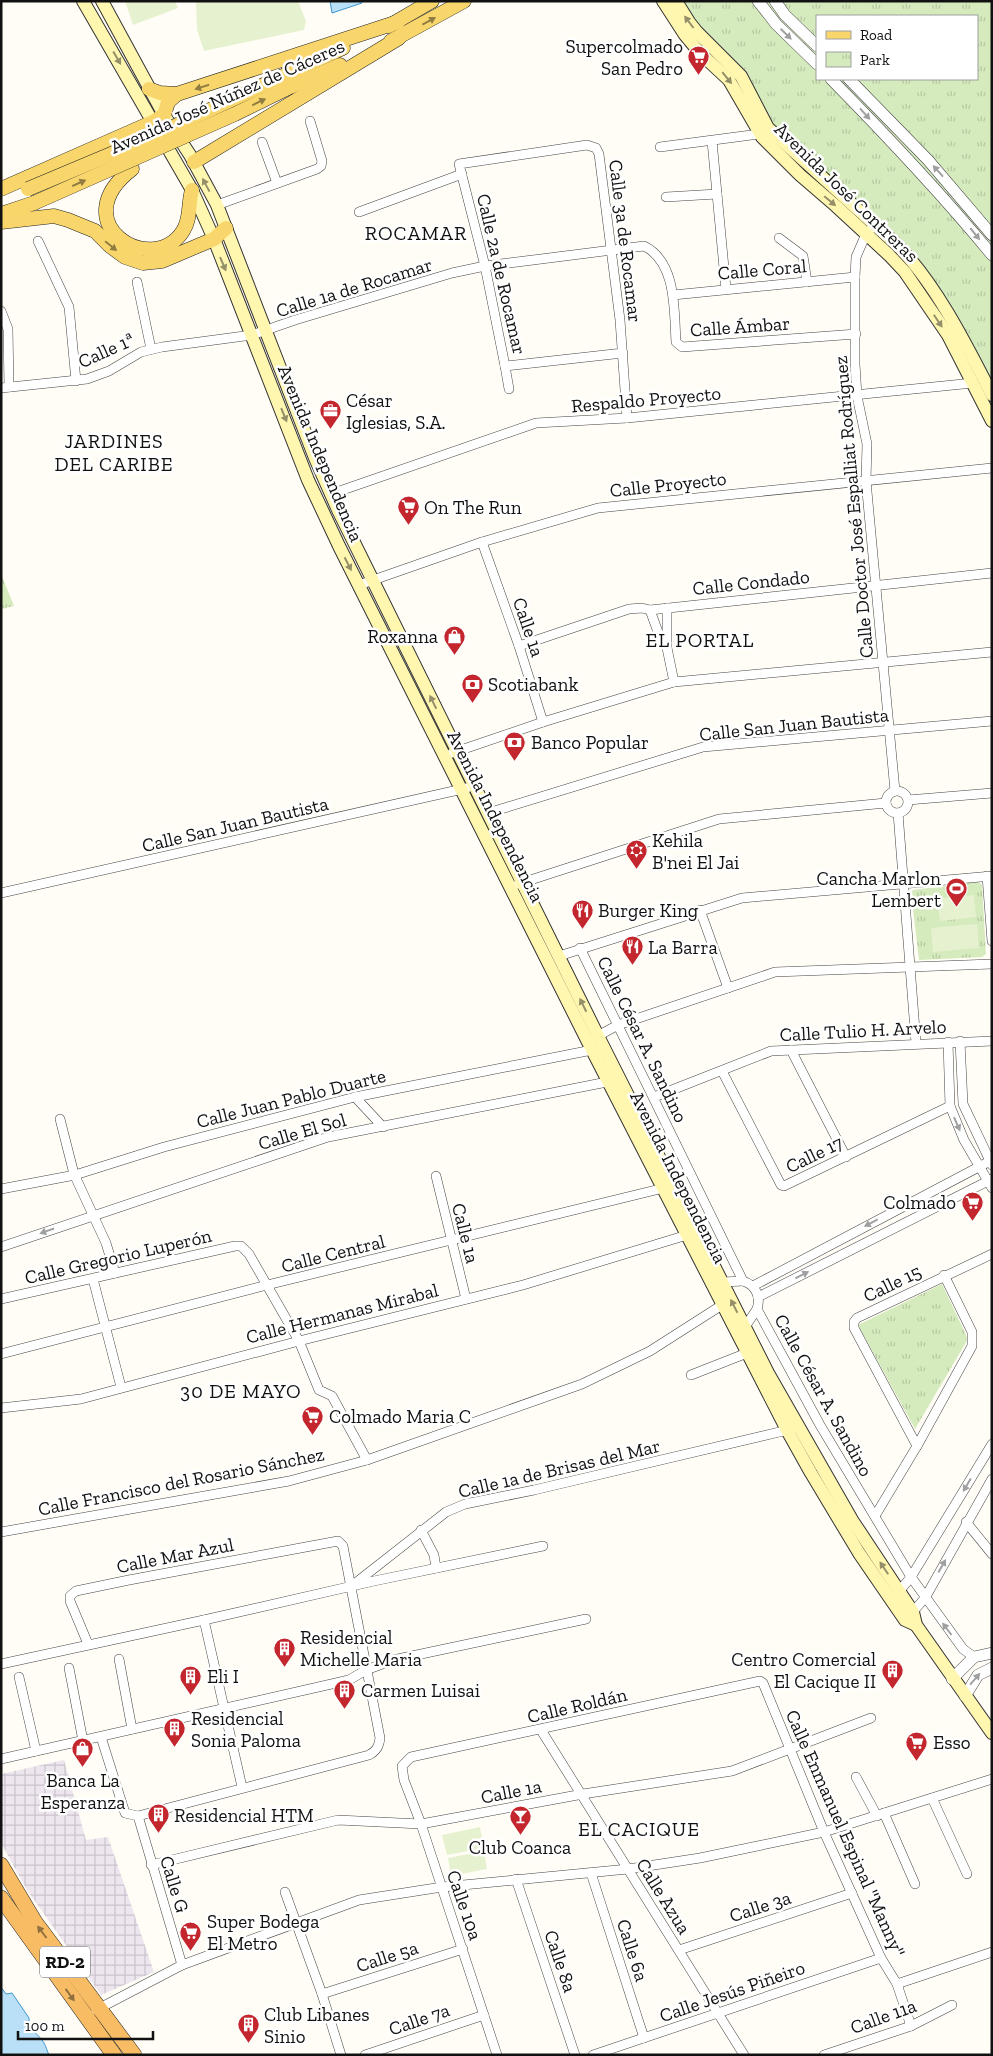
<svg xmlns="http://www.w3.org/2000/svg" width="993" height="2056" viewBox="0 0 993 2056" font-family="'Zilla Slab',serif">
  <defs>
    <pattern id="industrial-grid" width="8" height="8" patternUnits="userSpaceOnUse" patternTransform="scale(1.25)"><rect width="8" height="8" fill="#eee6ef"/><path d="M0 4h8M4 0v8" fill="none" stroke="#cbc4cc"/></pattern>
    <pattern id="park-tufts" width="24" height="20" patternUnits="userSpaceOnUse" patternTransform="scale(1.25)"><rect width="24" height="20" fill="#d5ebbd"/><path d="M3 7l-1-3M5 7V3M7 7l1-3M15 17l-1-3M17 17v-4M19 17l1-3" fill="none" stroke="#b6c8a1"/></pattern>
  </defs>
  <rect width="100%" height="100%" fill="#fffdf5"/>
  <polygon fill="url(#industrial-grid)" points="64,1760 86,1840 108,1837 154,1972 101,1995 27,1890 1,1843 1,1774"/>
  <g fill="url(#park-tufts)" fill-rule="evenodd">
    <path d="M 681,1 L 992,1 L 992,385 L 930,279 L 777,131 ZM 817,16 L 977,16 L 977,79 L 817,79 Z"/>
    <polygon points="1,574 14,606 1,609"/>
    <polygon points="976,882 980,883 982,885 986,954 982,957 919,960 911,892 913,890"/>
    <polygon points="942,1284 968,1339 915,1429 858,1325"/>
  </g>
  <g fill="#e6f2cf">
    <polygon points="125,1 175,1 178,8 133,25"/>
    <polygon points="196,1 298,1 306,21 304,30 204,51 197,30"/>
    <polygon points="974,895 976,917 940,921 937,899"/>
    <polygon points="977,924 979,948 933,952 931,928"/>
    <polygon points="480,1827 484,1848 447,1855 442,1835"/>
    <polygon points="484,1851 487,1869 451,1876 448,1858"/>
  </g>
  <g fill="#b9e0f7" stroke="#3f96cf">
    <polygon points="330,1 361,1 362,3 332,13"/>
    <path d="M 1,1987 L 6,1994 L 12,1993 L 29,2018 C 28,2030 39,2034 44,2043 C 46,2046 47,2051 49,2055 L 1,2055 Z"/>
  </g>
  <g fill="none" stroke-linecap="round" stroke-linejoin="round">
    <defs>
      <g id="minor">
        <polyline points="712,141 726,289"/>
        <polyline points="262,142 277,183"/>
        <polyline points="660,147 759,134"/>
        <polyline points="666,197 717,194"/>
        <polyline points="217,205 317,169 321,166 322,161 310,121"/>
        <polyline points="359,212 462,174"/>
        <polyline points="870,230 866,234 856,257 855,277 855,364 857,396 867,444 866,481 895,791"/>
        <polyline points="779,238 803,256 807,282"/>
        <polyline points="38,241 69,307 76,381"/>
        <polyline points="137,282 151,349"/>
        <polyline points="673,295 855,277"/>
        <polyline points="1,311 8,329 9,387"/>
        <polyline points="623,353 505,366 485,266 459,164 587,145 596,148 599,154 620,320 627,418"/>
        <polyline points="505,366 509,389"/>
        <path d="M 1,388 L 87,379 L 109,371 L 141,352 L 162,347 L 252,335 L 295,320 L 452,273 L 485,266 L 644,246 C 677,262 674,312 676,342 L 682,347 L 856,334"/>
        <polyline points="331,494 536,423 627,418 973,383"/>
        <polyline points="482,542 519,646 543,722"/>
        <polyline points="359,585 482,542 598,508 992,468"/>
        <polyline points="667,608 667,648"/>
        <polyline points="650,610 658,632 667,648 674,682"/>
        <polyline points="519,646 629,609 642,608 650,610 992,573"/>
        <polyline points="452,753 543,722 674,682 992,652"/>
        <circle cx="897" cy="802" r="11"/>
        <polyline points="908,800 992,793"/>
        <polyline points="488,813 703,747 992,721"/>
        <polyline points="898,813 916,1043"/>
        <polyline points="987,876 992,941"/>
        <polyline points="518,884 719,819 886,803"/>
        <polyline points="1,893 467,788"/>
        <polyline points="700,910 728,988"/>
        <path d="M 580,948 L 743,1281 C 756,1285 761,1297 757,1309 L 820,1425 L 911,1577 L 963,1649 L 974,1657"/>
        <polyline points="559,956 742,898 992,876"/>
        <polyline points="594,1038 618,1025 775,972 992,964"/>
        <polyline points="960,1041 963,1104 992,1165"/>
        <polyline points="948,1042 950,1106 964,1140 992,1188"/>
        <polyline points="791,1050 846,1157"/>
        <polyline points="722,1071 781,1185 784,1186 950,1106"/>
        <polyline points="355,1097 383,1127"/>
        <polyline points="654,1097 771,1051 992,1041"/>
        <polyline points="60,1119 74,1174 106,1243 115,1273"/>
        <polyline points="436,1176 466,1299"/>
        <polyline points="1,1189 75,1175 164,1147 355,1097 592,1050"/>
        <polyline points="1,1247 328,1137 612,1081"/>
        <polyline points="93,1279 121,1387"/>
        <polyline points="719,1284 723,1282 743,1281"/>
        <polyline points="753,1286 992,1160"/>
        <polyline points="758,1297 992,1179"/>
        <polyline points="1,1299 235,1246 241,1246 249,1254 299,1341 319,1390 332,1396 367,1460"/>
        <polyline points="741,1329 745,1327 757,1309"/>
        <polyline points="1,1354 267,1285 668,1187"/>
        <polyline points="691,1375 747,1353"/>
        <polyline points="1,1408 81,1399 299,1341 523,1285 687,1235"/>
        <polyline points="917,1446 854,1328 854,1322 857,1318 992,1254"/>
        <polyline points="875,1516 917,1446 972,1346 972,1332 944,1275"/>
        <polyline points="966,1522 992,1554"/>
        <polyline points="421,1530 434,1555 436,1568"/>
        <polyline points="1,1532 289,1481 367,1460 582,1384 650,1351 722,1305"/>
        <polyline points="353,1585 446,1512 465,1504 534,1490 792,1429"/>
        <polyline points="896,1595 911,1577 992,1444"/>
        <polyline points="910,1615 925,1598 992,1479"/>
        <polyline points="204,1620 242,1787"/>
        <path d="M 88,1644 L 70,1601 L 70,1596 L 76,1591 L 129,1580 L 338,1541 L 343,1546 L 380,1738 C 379,1747 376,1751 369,1755 L 138,1816"/>
        <polyline points="119,1659 132,1729"/>
        <polyline points="1,1664 204,1620 374,1581 543,1546"/>
        <polyline points="69,1668 83,1741"/>
        <polyline points="19,1677 36,1751"/>
        <polyline points="541,1730 744,2055"/>
        <polyline points="101,1737 125,1813 138,1816 182,1965"/>
        <polyline points="1,1759 349,1680 366,1670 393,1660 586,1619"/>
        <polyline points="856,1777 877,1816"/>
        <polyline points="932,1798 967,1874"/>
        <polyline points="884,1813 915,1884"/>
        <polyline points="151,1865 338,1820 421,1824 583,1794 732,1771 871,1718"/>
        <polyline points="591,1873 644,2038"/>
        <polyline points="516,1879 575,2055"/>
        <polyline points="285,1892 322,1994 341,2055"/>
        <polyline points="679,1950 852,1893"/>
        <polyline points="897,1984 992,1952"/>
        <polyline points="322,1994 463,1949"/>
        <polyline points="96,2010 182,1965 359,1900 442,1887 628,1869 700,1858 824,1832 992,1779"/>
        <polyline points="365,2055 484,2015"/>
        <polyline points="497,2055 421,1824 404,1780 402,1766 411,1757 760,1681 763,1683 824,1832 881,1958 897,1984 911,2026"/>
        <polyline points="593,2055 881,1958"/>
        <polyline points="824,2055 911,2026 952,2005"/>
      </g>
      <g id="tertiary">
        <polyline points="758,1 776,24 817,64"/>
        <polyline points="775,1 785,15 817,46"/>
        <path d="M 831,79 C 887,136 941,193 992,255"/>
        <polyline points="849,79 928,160 992,235"/>
        <polyline points="952,1679 974,1657 992,1653"/>
        <polyline points="965,1696 978,1675 992,1668"/>
      </g>
      <g id="secondary">
        <polyline points="83,1 192,190 214,239 308,480 339,546 588,1042 787,1430 811,1473 859,1553 905,1620 916,1625"/>
        <polyline points="102,1 164,115 190,155 217,205 315,458 338,510 598,1036 768,1373 852,1520 913,1612 916,1625 992,1733"/>
        <polyline points="663,1 685,35 700,53 729,80 762,137 800,175 836,206 889,255 905,272 948,335 992,421"/>
        <path d="M 676,1 L 689,22 L 697,32 L 741,76 L 768,128 L 896,244 C 935,282 967,346 992,395"/>
      </g>
      <g id="primary">
        <polyline points="389,26 432,1"/>
        <polyline points="391,41 464,1"/>
        <polyline points="285,75 343,48"/>
        <polyline points="290,87 340,65"/>
        <polyline points="149,89 160,93 177,94 398,22"/>
        <polyline points="194,162 399,38"/>
        <path d="M 132,169 C 62,223 152,279 183,231 C 191,219 188,204 192,190"/>
        <polyline points="1,189 153,122 164,115 168,102 177,94"/>
        <polyline points="1,214 34,203"/>
        <polyline points="1,222 54,216 68,220 95,231 110,246 125,257 143,263 162,261 214,239 226,228"/>
      </g>
      <g id="trunk">
        <polyline points="1,1865 35,1922 134,2055"/>
        <polyline points="1,1898 114,2055"/>
      </g>
    </defs>
    <use href="#minor" stroke="#444" stroke-width="10"/>
    <use href="#tertiary" stroke="#444" stroke-width="12"/>
    <use href="#secondary" stroke="#333" stroke-width="14"/>
    <use href="#primary" stroke="#222" stroke-width="15"/>
    <use href="#trunk" stroke="#222" stroke-width="16"/>
    <use href="#minor" stroke="#fff" stroke-width="9"/>
    <use href="#tertiary" stroke="#fff" stroke-width="11"/>
    <use href="#secondary" stroke="#fff6b0" stroke-width="12"/>
    <use href="#primary" stroke="#f9d66b" stroke-width="14"/>
    <use href="#trunk" stroke="#f7bc64" stroke-width="15"/>
    <defs>
      <g id="primary-bridge">
        <polyline points="28,189 147,139 285,75"/>
        <polyline points="34,203 235,114 290,87"/>
      </g>
    </defs>
    <use href="#primary-bridge" stroke="#222" stroke-width="15" stroke-linecap="butt"/>
    <use href="#primary-bridge" stroke="#f9d66b" stroke-width="14"/>
  </g>
  <defs><path id="oneway-solid" d="M-6-.8H1V-3.2L6.5 0L1 3.2V.8H-6Z" transform="scale(1.25)"/></defs>
  <g fill="#917d42">
    <use href="#oneway-solid" transform="translate(429 21) rotate(-29)"/>
    <use href="#oneway-solid" transform="translate(202 87) rotate(162)"/>
    <use href="#oneway-solid" transform="translate(259 102) rotate(-26)"/>
    <use href="#oneway-solid" transform="translate(79 183) rotate(-24)"/>
    <use href="#oneway-solid" transform="translate(111 246) rotate(39)"/>
  </g>
  <g fill="#948f68">
    <use href="#oneway-solid" transform="translate(689 22) rotate(-127)"/>
    <use href="#oneway-solid" transform="translate(117 58) rotate(60)"/>
    <use href="#oneway-solid" transform="translate(727 78) rotate(51)"/>
    <use href="#oneway-solid" transform="translate(206 185) rotate(-118)"/>
    <use href="#oneway-solid" transform="translate(830 201) rotate(40)"/>
    <use href="#oneway-solid" transform="translate(223 264) rotate(67)"/>
    <use href="#oneway-solid" transform="translate(938 321) rotate(56)"/>
    <use href="#oneway-solid" transform="translate(284 415) rotate(68)"/>
    <use href="#oneway-solid" transform="translate(348 564) rotate(63)"/>
    <use href="#oneway-solid" transform="translate(433 702) rotate(-116)"/>
    <use href="#oneway-solid" transform="translate(583 1005) rotate(-116)"/>
    <use href="#oneway-solid" transform="translate(734 1306) rotate(-117)"/>
    <use href="#oneway-solid" transform="translate(884 1568) rotate(-124)"/>
  </g>
  <g fill="#a0a0a0">
    <use href="#oneway-solid" transform="translate(786 34) rotate(44)"/>
    <use href="#oneway-solid" transform="translate(865 114) rotate(48)"/>
    <use href="#oneway-solid" transform="translate(938 171) rotate(-132)"/>
    <use href="#oneway-solid" transform="translate(975 234) rotate(51)"/>
    <use href="#oneway-solid" transform="translate(957 1124) rotate(66)"/>
    <use href="#oneway-solid" transform="translate(871 1223) rotate(152)"/>
    <use href="#oneway-solid" transform="translate(47 1231) rotate(161)"/>
    <use href="#oneway-solid" transform="translate(802 1275) rotate(-27)"/>
    <use href="#oneway-solid" transform="translate(967 1485) rotate(121)"/>
    <use href="#oneway-solid" transform="translate(942 1566) rotate(-61)"/>
    <use href="#oneway-solid" transform="translate(947 1629) rotate(-127)"/>
    <use href="#oneway-solid" transform="translate(975 1679) rotate(-49)"/>
  </g>
  <g fill="#906f3f">
    <use href="#oneway-solid" transform="translate(42 1932) rotate(-127)"/>
    <use href="#oneway-solid" transform="translate(70 1995) rotate(54)"/>
  </g>
  <defs>
    <symbol id="supermarket-pin" viewBox="-11 -11 22 30"><path d="M0 17L-7.5 6A9.5 9.5 0 1 1 7.5 6Z" fill="#c4262e" stroke="#fff"/><path d="M-6-5.5h2.5l.6 2H6L4.5 2H-2.5L-4.4-4H-6ZM-1.5 3.2a1.3 1.3 0 1 0 .1 0ZM3 3.2a1.3 1.3 0 1 0 .1 0Z" fill="#fff"/></symbol>
    <symbol id="office-pin" viewBox="-11 -11 22 30"><path d="M0 17L-7.5 6A9.5 9.5 0 1 1 7.5 6Z" fill="#c4262e" stroke="#fff"/><path d="M-6-3h4V-5.5h4V-3h4V5H-6ZM-1-4.5V-3h2v-1.5ZM-6 0V1H6V0Z" fill="#fff"/></symbol>
    <symbol id="shop-pin" viewBox="-11 -11 22 30"><path d="M0 17L-7.5 6A9.5 9.5 0 1 1 7.5 6Z" fill="#c4262e" stroke="#fff"/><path d="M-5-2.5h2.3a2.7 3.5 0 0 1 5.4 0H5L5.5 6h-11ZM-1.5-2.5h3a1.5 2.3 0 0 0-3 0Z" fill="#fff"/></symbol>
    <symbol id="bank-pin" viewBox="-11 -11 22 30"><path d="M0 17L-7.5 6A9.5 9.5 0 1 1 7.5 6Z" fill="#c4262e" stroke="#fff"/><path d="M-6-4H6V4H-6ZM0-2.3a2.3 2.3 0 1 0 0 4.6a2.3 2.3 0 1 0 0-4.6Z" fill="#fff"/></symbol>
    <symbol id="synagogue-pin" viewBox="-11 -11 22 30"><path d="M0 17L-7.5 6A9.5 9.5 0 1 1 7.5 6Z" fill="#c4262e" stroke="#fff"/><path d="M0-6.5L5.6 3.2H-5.6ZM0 6.5L5.6-3.2H-5.6Z" fill="#fff"/></symbol>
    <symbol id="stadium-pin" viewBox="-11 -11 22 30"><path d="M0 17L-7.5 6A9.5 9.5 0 1 1 7.5 6Z" fill="#c4262e" stroke="#fff"/><path d="M0-5a6.5 5 0 1 0 0 10a6.5 5 0 1 0 0-10ZM-3.5-1.8h7v3.6h-7Z" fill="#fff"/></symbol>
    <symbol id="restaurant-pin" viewBox="-11 -11 22 30"><path d="M0 17L-7.5 6A9.5 9.5 0 1 1 7.5 6Z" fill="#c4262e" stroke="#fff"/><path d="M-5-6h1v4h1v-4h1v4h1v-4h1v5L-1.5 .5V6h-2V.5L-5-1ZM5-6V6H3V1.5H1.5Q1.5-4 5-6Z" fill="#fff"/></symbol>
    <symbol id="building-pin" viewBox="-11 -11 22 30"><path d="M0 17L-7.5 6A9.5 9.5 0 1 1 7.5 6Z" fill="#c4262e" stroke="#fff"/><path d="M-4-6H4V6H1V3H-1V6H-4ZM-2.5-4.3h1.7v1.8h-1.7ZM.8-4.3h1.7v1.8H.8ZM-2.5-1h1.7V.8h-1.7ZM.8-1h1.7V.8H.8Z" fill="#fff"/></symbol>
    <symbol id="bar-pin" viewBox="-11 -11 22 30"><path d="M0 17L-7.5 6A9.5 9.5 0 1 1 7.5 6Z" fill="#c4262e" stroke="#fff"/><path d="M-6-5H6L.8 .8V4.5H3.5V6h-7V4.5H-.8V.8Z" fill="#fff"/></symbol>
  </defs>
  <g fill-rule="evenodd">
    <use href="#supermarket-pin" x="686" y="44" width="25" height="34"/>
    <use href="#office-pin" x="318" y="398" width="25" height="34"/>
    <use href="#supermarket-pin" x="396" y="494" width="25" height="34"/>
    <use href="#shop-pin" x="442" y="624" width="25" height="34"/>
    <use href="#bank-pin" x="460" y="672" width="25" height="34"/>
    <use href="#bank-pin" x="502" y="730" width="25" height="34"/>
    <use href="#synagogue-pin" x="624" y="838" width="25" height="34"/>
    <use href="#stadium-pin" x="944" y="876" width="25" height="34"/>
    <use href="#restaurant-pin" x="570" y="898" width="25" height="34"/>
    <use href="#restaurant-pin" x="620" y="934" width="25" height="34"/>
    <use href="#supermarket-pin" x="960" y="1190" width="25" height="34"/>
    <use href="#supermarket-pin" x="300" y="1404" width="25" height="34"/>
    <use href="#building-pin" x="272" y="1636" width="25" height="34"/>
    <use href="#building-pin" x="880" y="1658" width="25" height="34"/>
    <use href="#building-pin" x="178" y="1664" width="25" height="34"/>
    <use href="#building-pin" x="332" y="1678" width="25" height="34"/>
    <use href="#building-pin" x="162" y="1716" width="25" height="34"/>
    <use href="#supermarket-pin" x="904" y="1730" width="25" height="34"/>
    <use href="#shop-pin" x="70" y="1736" width="25" height="34"/>
    <use href="#building-pin" x="146" y="1802" width="25" height="34"/>
    <use href="#bar-pin" x="508" y="1804" width="25" height="34"/>
    <use href="#supermarket-pin" x="178" y="1920" width="25" height="34"/>
    <use href="#building-pin" x="236" y="2012" width="25" height="34"/>
  </g>
  <g text-anchor="middle" stroke-width="5" stroke-linejoin="round" paint-order="stroke">
    <rect fill="#fff" stroke="#585858" stroke-width="1" x="40" y="1946.5" width="50" height="31" rx="4"/>
    <g font-size="18" font-weight="bold" fill="#111">
      <text x="65" y="1968">RD-2</text>
    </g>
    <g font-size="19" fill="#111" stroke="#fff" text-anchor="start">
      <text x="683" y="53" text-anchor="end">Supercolmado<tspan x="683" dy="22">San Pedro</tspan></text>
      <text x="346" y="407">César<tspan x="346" dy="22">Iglesias, S.A.</tspan></text>
      <text x="424" y="514">On The Run</text>
      <text x="438" y="643" text-anchor="end">Roxanna</text>
      <text x="488" y="691">Scotiabank</text>
      <text x="531" y="749">Banco Popular</text>
      <text x="652" y="847">Kehila<tspan x="652" dy="22">B'nei El Jai</tspan></text>
      <text x="941" y="885" text-anchor="end">Cancha Marlon<tspan x="941" dy="22">Lembert</tspan></text>
      <text x="598" y="917">Burger King</text>
      <text x="648" y="954">La Barra</text>
      <text x="956" y="1209" text-anchor="end">Colmado</text>
      <text x="329" y="1423">Colmado Maria C</text>
      <text x="300" y="1644">Residencial<tspan x="300" dy="22">Michelle Maria</tspan></text>
      <text x="876" y="1666" text-anchor="end">Centro Comercial<tspan x="876" dy="22">El Cacique II</tspan></text>
      <text x="207" y="1683">Eli I</text>
      <text x="361" y="1697">Carmen Luisai</text>
      <text x="191" y="1725">Residencial<tspan x="191" dy="22">Sonia Paloma</tspan></text>
      <text x="933" y="1749">Esso</text>
      <text x="83" y="1787" text-anchor="middle">Banca La<tspan x="83" dy="22">Esperanza</tspan></text>
      <text x="174" y="1822">Residencial HTM</text>
      <text x="520" y="1854" text-anchor="middle">Club Coanca</text>
      <text x="207" y="1928">Super Bodega<tspan x="207" dy="22">El Metro</tspan></text>
      <text x="264" y="2021">Club Libanes<tspan x="264" dy="22">Sinio</tspan></text>
    </g>
    <g font-size="19" fill="#111" stroke="#fff">
      <text transform="translate(227 96) rotate(-24)" y="7">Avenida José Núñez de Cáceres</text>
      <text transform="translate(847 192) rotate(44)" y="7">Avenida José Contreras</text>
      <text transform="translate(626 241) rotate(83)" y="7">Calle 3a de Rocamar</text>
      <text transform="translate(762 269) rotate(-5)" y="7">Calle Coral</text>
      <text transform="translate(502 274) rotate(77)" y="7">Calle 2a de Rocamar</text>
      <text transform="translate(354 287) rotate(-17)" y="7">Calle 1a de Rocamar</text>
      <text transform="translate(740 326) rotate(-4)" y="7">Calle Ámbar</text>
      <text transform="translate(106 350) rotate(-24)" y="7">Calle 1ª</text>
      <text transform="translate(646 399) rotate(-5)" y="7">Respaldo Proyecto</text>
      <text transform="translate(321 453) rotate(67)" y="7">Avenida Independencia</text>
      <text transform="translate(668 484) rotate(-6)" y="7">Calle Proyecto</text>
      <text transform="translate(853 507) rotate(-95)" y="7">Calle Doctor José Espalliat Rodríguez</text>
      <text transform="translate(751 582) rotate(-6)" y="7">Calle Condado</text>
      <text transform="translate(529 627) rotate(71)" y="7">Calle 1a</text>
      <text transform="translate(794 724) rotate(-6)" y="7">Calle San Juan Bautista</text>
      <text transform="translate(496 816) rotate(63)" y="7">Avenida Independencia</text>
      <text transform="translate(235 824) rotate(-13)" y="7">Calle San Juan Bautista</text>
      <text transform="translate(863 1030) rotate(-3)" y="7">Calle Tulio H. Arvelo</text>
      <text transform="translate(643 1039) rotate(64)" y="7">Calle César A. Sandino</text>
      <text transform="translate(291 1098) rotate(-14)" y="7">Calle Juan Pablo Duarte</text>
      <text transform="translate(302 1131) rotate(-16)" y="7">Calle El Sol</text>
      <text transform="translate(814 1154) rotate(-26)" y="7">Calle 17</text>
      <text transform="translate(679 1177) rotate(63)" y="7">Avenida Independencia</text>
      <text transform="translate(466 1233) rotate(76)" y="7">Calle 1a</text>
      <text transform="translate(333 1253) rotate(-14)" y="7">Calle Central</text>
      <text transform="translate(118 1256) rotate(-13)" y="7">Calle Gregorio Luperón</text>
      <text transform="translate(892 1283) rotate(-26)" y="7">Calle 15</text>
      <text transform="translate(342 1313) rotate(-14)" y="7">Calle Hermanas Mirabal</text>
      <text transform="translate(824 1395) rotate(61)" y="7">Calle César A. Sandino</text>
      <text transform="translate(559 1468) rotate(-13)" y="7">Calle 1a de Brisas del Mar</text>
      <text transform="translate(181 1481) rotate(-11)" y="7">Calle Francisco del Rosario Sánchez</text>
      <text transform="translate(175 1555) rotate(-11)" y="7">Calle Mar Azul</text>
      <text transform="translate(577 1705) rotate(-13)" y="7">Calle Roldán</text>
      <text transform="translate(511 1791) rotate(-11)" y="7">Calle 1a</text>
      <text transform="translate(846 1833) rotate(66)" y="7">Calle Enmanuel Espinal "Manny"</text>
      <text transform="translate(175 1884) rotate(73)" y="7">Calle G</text>
      <text transform="translate(664 1896) rotate(58)" y="7">Calle Azua</text>
      <text transform="translate(465 1905) rotate(71)" y="7">Calle 10a</text>
      <text transform="translate(760 1906) rotate(-18)" y="7">Calle 3a</text>
      <text transform="translate(633 1950) rotate(72)" y="7">Calle 6a</text>
      <text transform="translate(387 1956) rotate(-18)" y="7">Calle 5a</text>
      <text transform="translate(561 1961) rotate(71)" y="7">Calle 8a</text>
      <text transform="translate(732 1991) rotate(-19)" y="7">Calle Jesús Piñeiro</text>
      <text transform="translate(883 2016) rotate(-20)" y="7">Calle 11a</text>
      <text transform="translate(419 2019) rotate(-19)" y="7">Calle 7a</text>
    </g>
    <g font-size="20" letter-spacing="1" fill="#111" stroke="#fff">
      <text x="416" y="240">ROCAMAR</text>
      <text x="114" y="448">JARDINES<tspan x="114" dy="23">DEL CARIBE</tspan></text>
      <text x="700" y="647">EL PORTAL</text>
      <text x="241" y="1398">30 DE MAYO</text>
      <text x="639" y="1836">EL CACIQUE</text>
    </g>
  </g>
  <rect width="993" height="2056" fill="none" stroke="#111111" stroke-width="5"/>
  <rect x="816" y="15" width="162" height="65" fill="#ffffff" stroke="#a0a0a0"/>
  <rect x="826" y="31" width="25" height="8" fill="#f9d66b" stroke="#a0a0a0"/>
  <text x="860" y="40" font-size="15" fill="#111111">Road</text>
  <rect x="826" y="52" width="25" height="15" fill="url(#park-tufts)" stroke="#a0a0a0"/>
  <text x="860" y="65" font-size="15" fill="#111111">Park</text>
  <path d="M18 2031v8h135v-8" fill="none" stroke="#111111" stroke-width="2.5"/>
  <text x="25" y="2031" font-size="15" fill="#111111" stroke="#ffffff" stroke-width="4" paint-order="stroke">100 m</text>
</svg>
